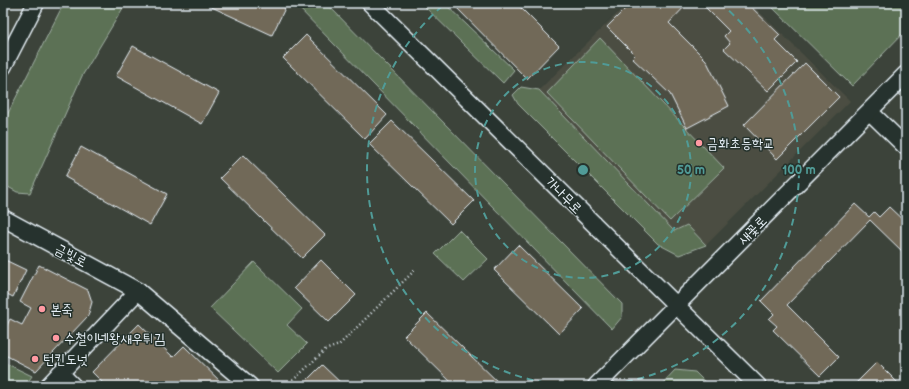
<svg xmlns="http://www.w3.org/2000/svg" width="909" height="389" viewBox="0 0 909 389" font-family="'Balsamiq Sans','Poor Story',sans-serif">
  <rect width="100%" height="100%" fill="#3c433a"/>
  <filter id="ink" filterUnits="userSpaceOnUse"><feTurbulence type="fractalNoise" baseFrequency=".025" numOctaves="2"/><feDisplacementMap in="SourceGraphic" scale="8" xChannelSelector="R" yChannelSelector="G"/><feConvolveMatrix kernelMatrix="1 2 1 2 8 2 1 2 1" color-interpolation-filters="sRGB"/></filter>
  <g filter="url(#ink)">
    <polygon fill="#4c4e43" points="628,3 750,3 850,101 706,245 687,225 674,231 539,90"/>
    <g fill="#5c7154" stroke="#a2b1a6">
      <polygon points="64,3 126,3 82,76 30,193 17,192 3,184 3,123"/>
      <polygon points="294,3 326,3 622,304 622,317 612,329"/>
      <polygon points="421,3 444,3 514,70 503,83"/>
      <polygon points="768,3 906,3 906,30 852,86"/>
      <polygon points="600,38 724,168 670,221 547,93"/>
      <polygon points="521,87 539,90 674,231 687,225 706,245 679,255 658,244 518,104 513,95"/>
      <polygon points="459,230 488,259 464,282 435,254"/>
      <polygon points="254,262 302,309 287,325 307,344 278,373 210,308"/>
      <polygon points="3,362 32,376 25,386 3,386"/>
      <polygon points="675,370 695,372 709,386 660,386"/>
    </g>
    <g fill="#716959" stroke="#e8f1f8">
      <polygon points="203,3 285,3 287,4 272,35"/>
      <polygon points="452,3 516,3 559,46 527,79"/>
      <polygon points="631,3 688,3 669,23 706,60 729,106 687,128 670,94 632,58 635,55 607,27"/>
      <polygon points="701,3 747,3 780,35 775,40 797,62 768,91 724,49 730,43 724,36 729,31"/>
      <polygon points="306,35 387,115 365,139 283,58"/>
      <polygon points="133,46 219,93 202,124 116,76"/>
      <polygon points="805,63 839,97 777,159 744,125"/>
      <polygon points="392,121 474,201 451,224 369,144"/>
      <polygon points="81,147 167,194 150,225 65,177"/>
      <polygon points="243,155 325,235 302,258 220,178"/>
      <polygon points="855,204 869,217 874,212 879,217 889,207 906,223 906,255 870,220 787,305 839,357 820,376 773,330 777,326 769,319 774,314 761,301"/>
      <polygon points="518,245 583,309 559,334 494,270"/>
      <polygon points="3,259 26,270 13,297 3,292"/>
      <polygon points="321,260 356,295 329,322 294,288"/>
      <polygon points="39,265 88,290 92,302 88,316 36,371 3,354 3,333 10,319 22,325 31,308 20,302"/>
      <polygon points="427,313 502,386 455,386 404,336"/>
      <polygon points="139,324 173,357 184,346 225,386 102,386 104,384 92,372"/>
      <polygon points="877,362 901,386 853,386"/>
      <polygon points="322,365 344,386 301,386"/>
    </g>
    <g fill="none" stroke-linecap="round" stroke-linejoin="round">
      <defs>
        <g id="minor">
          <polyline points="370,3 758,386"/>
          <polyline points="3,67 36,3"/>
          <polyline points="870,112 906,147"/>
          <polyline points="3,218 138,291 250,386"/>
          <polyline points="60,373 73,386"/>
          <polyline points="48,386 138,291"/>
          <polyline points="596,386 906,74"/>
        </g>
      </defs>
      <use href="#minor" stroke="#e8f1f8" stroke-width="19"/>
      <polyline stroke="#e8f1f8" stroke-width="2.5" stroke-dasharray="1 3" stroke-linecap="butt" points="287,386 325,350 339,345 416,269"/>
      <use href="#minor" stroke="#26332d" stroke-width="16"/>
    </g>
  </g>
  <g fill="none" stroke="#509b97" stroke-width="2" stroke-dasharray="7 5">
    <circle cx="583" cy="170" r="108"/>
    <path d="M581 386A216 216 0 0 1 446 3M720 3A216 216 0 0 1 585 386"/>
  </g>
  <g fill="#ff9aa2" stroke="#26332d" stroke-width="1.5">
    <circle cx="699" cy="143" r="4"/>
    <circle cx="42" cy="309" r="4"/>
    <circle cx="56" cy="338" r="4"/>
    <circle cx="35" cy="359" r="4"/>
  </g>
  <g text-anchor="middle" stroke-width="3" stroke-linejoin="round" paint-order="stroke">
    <g font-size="14" fill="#e8f1f8" stroke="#26332d" text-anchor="start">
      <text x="707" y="148">금화초등학교</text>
      <text x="50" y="314">본죽</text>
      <text x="64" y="343">수철이네왕새우튀김</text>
      <text x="43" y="364">턴킨도넛</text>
    </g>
    <g font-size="14" fill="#e8f1f8" stroke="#26332d">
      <text transform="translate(564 195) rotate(45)" y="5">가나무로</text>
      <text transform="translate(752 230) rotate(-45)" y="5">새꽃로</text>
      <text transform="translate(71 255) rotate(28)" y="5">금빛로</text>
    </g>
  </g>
  <circle cx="583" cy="170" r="6" fill="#509b97" stroke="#26332d" stroke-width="2"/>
  <g font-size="12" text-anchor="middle" font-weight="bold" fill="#509b97" stroke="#26332d" stroke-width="3" stroke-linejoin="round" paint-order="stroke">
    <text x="691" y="174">50 m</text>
    <text x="799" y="174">100 m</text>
  </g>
  <rect width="909" height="389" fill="none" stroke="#26332d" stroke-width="16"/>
  <rect x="8" y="8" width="893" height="373" fill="none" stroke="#e8f1f8" stroke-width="1.5" filter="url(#ink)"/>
</svg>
